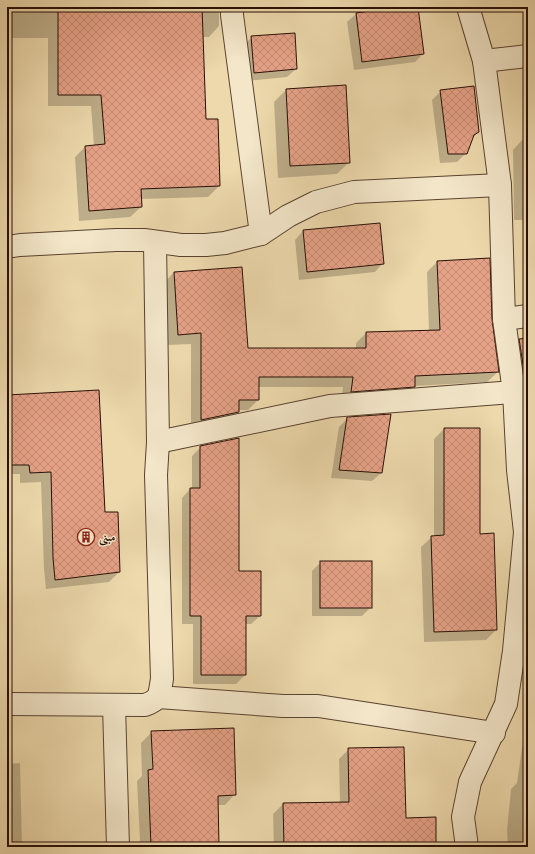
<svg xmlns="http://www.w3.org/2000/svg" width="535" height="854" viewBox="0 0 535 854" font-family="'IM FELL Great Primer',Amiri,serif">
  <defs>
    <pattern id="building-cross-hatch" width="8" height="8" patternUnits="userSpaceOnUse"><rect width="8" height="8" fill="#e6a287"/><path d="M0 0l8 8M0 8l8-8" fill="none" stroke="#c58a73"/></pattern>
  </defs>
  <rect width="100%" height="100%" fill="#edd9ac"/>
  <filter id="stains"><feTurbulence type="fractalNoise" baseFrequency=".005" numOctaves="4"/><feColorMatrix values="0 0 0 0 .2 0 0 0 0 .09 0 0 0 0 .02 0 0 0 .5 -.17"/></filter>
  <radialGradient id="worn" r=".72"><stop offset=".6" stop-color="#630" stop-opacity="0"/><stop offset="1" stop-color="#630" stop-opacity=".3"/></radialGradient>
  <g fill="#0003">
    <polygon points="7,7 219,7 219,26 209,37 202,37 205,120 217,120 219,186 208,197 140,199 141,207 130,217 79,221 75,157 85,147 94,146 91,106 48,106 48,38 7,38"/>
    <polygon points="406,7 417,7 423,54 415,62 354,70 347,22 356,14"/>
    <polygon points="252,37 296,69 287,77 245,81 243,46"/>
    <polygon points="345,86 349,162 337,174 278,178 274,102 286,90"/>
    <polygon points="441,91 478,132 471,139 466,153 457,162 440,163 432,100"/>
    <polygon points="524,138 528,138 528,220 514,220 513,150"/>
    <polygon points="303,231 383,263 375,272 299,280 295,240"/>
    <polygon points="437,262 491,320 498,372 487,382 414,386 403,397 341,402 343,387 258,387 258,400 248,410 238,410 238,412 227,423 191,430 191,344 168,345 164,283 174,272 247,349 356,349 356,343 366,333 429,332 427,272"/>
    <polygon points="528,339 528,410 516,410 509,350 520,340"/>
    <polygon points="7,396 119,572 109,582 46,589 44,569 41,482 20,483 20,474 7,474"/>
    <polygon points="348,418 381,473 372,481 331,478 339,427"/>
    <polygon points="444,429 479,535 496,630 486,640 424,642 421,547 432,537 434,536 434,439"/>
    <polygon points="201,447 238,572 260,616 251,624 245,624 245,675 236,684 193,684 193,624 182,624 182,498 190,489 192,489 192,456"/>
    <polygon points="321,562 371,607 362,616 312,616 312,571"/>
    <polygon points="528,706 528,847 508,847 507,830 511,789 517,783"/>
    <polygon points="152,732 235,794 225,805 217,805 218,847 136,847 136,845 140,841 137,781 142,776 141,743"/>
    <polygon points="349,749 405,819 435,847 274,847 273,814 283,804 340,803 339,759"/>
    <polygon points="20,763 22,847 7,847 7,764"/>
  </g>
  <g fill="url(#building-cross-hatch)" stroke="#280f06">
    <polygon points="58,7 202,7 206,119 218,119 220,186 141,189 142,207 89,211 85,146 105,144 101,95 58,95"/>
    <polygon points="399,7 418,7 424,54 362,62 356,13"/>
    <polygon points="295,33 297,69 254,73 251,36"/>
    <polygon points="346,85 350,163 290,166 286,89"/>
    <polygon points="474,86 479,132 474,135 467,154 448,154 440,90"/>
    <polygon points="380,223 384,264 307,272 303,230"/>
    <polygon points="490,258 492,319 499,372 415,376 415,387 351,392 353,377 259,377 259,400 239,400 239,412 201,420 201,333 178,335 174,272 242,267 248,348 366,348 366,332 440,330 437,261"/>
    <polygon points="528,338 528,371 524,371 519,339"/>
    <polygon points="99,390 105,512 118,512 120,572 55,580 53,558 51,472 30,473 29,465 7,465 7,395"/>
    <polygon points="391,414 382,473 339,470 347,417"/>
    <polygon points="444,428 480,428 480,534 494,533 497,630 434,632 431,536 444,535"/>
    <polygon points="239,438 239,571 261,571 261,616 246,616 246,675 201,675 201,616 190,616 190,488 200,488 200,446"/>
    <rect x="320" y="561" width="52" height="47"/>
    <polygon points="234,728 236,795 218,796 219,847 151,847 148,770 153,769 151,731"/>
    <polygon points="404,747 406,818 436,817 436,847 284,847 283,803 349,802 348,748"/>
  </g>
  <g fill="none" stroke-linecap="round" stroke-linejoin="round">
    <defs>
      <g id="minor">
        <polyline points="232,7 232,15 261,234"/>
        <polyline points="484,61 528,56"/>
        <polyline points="7,247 20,245 116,240 144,240 181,245 206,245 225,243 261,234 288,216 316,202 354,192 500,185"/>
        <polyline points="504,319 528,316"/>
        <polyline points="158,442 330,406 514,392"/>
        <polyline points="158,697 283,706 318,706 494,733"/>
        <path d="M 7,704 L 145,705 C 161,699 159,695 162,679 L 156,475 L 158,442 L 155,242"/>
        <polyline points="114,705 118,847"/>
        <polyline points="467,847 463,817 470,782 506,704 514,651 525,532 518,470 514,392 504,319 500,185 484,61 468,7"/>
      </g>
    </defs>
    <use href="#minor" stroke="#594230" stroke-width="24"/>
    <use href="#minor" stroke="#f3e6c9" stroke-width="22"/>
  </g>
  <defs>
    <symbol id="building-ring" viewBox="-11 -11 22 22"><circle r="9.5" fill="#f3e6c9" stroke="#8f2418" stroke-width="1.5"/><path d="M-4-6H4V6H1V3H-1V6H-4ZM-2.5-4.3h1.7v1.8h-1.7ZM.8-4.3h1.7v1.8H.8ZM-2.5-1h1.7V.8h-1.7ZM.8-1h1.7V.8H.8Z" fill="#8f2418"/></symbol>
  </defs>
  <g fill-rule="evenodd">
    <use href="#building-ring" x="76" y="527" width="20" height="20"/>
  </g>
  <g text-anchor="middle" stroke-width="3" stroke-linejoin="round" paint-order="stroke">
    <g font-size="12" font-weight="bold" fill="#280f06" stroke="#f3e6c9" text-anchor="start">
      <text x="99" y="541">مبنى</text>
    </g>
  </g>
  <rect width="535" height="854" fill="none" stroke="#edd9ac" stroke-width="24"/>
  <rect x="8" y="8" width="519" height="838" fill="none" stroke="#280f06" stroke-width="2"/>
  <rect x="12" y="12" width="511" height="830" fill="none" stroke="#280f06"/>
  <rect width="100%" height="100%" filter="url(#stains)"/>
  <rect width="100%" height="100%" fill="url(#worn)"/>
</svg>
